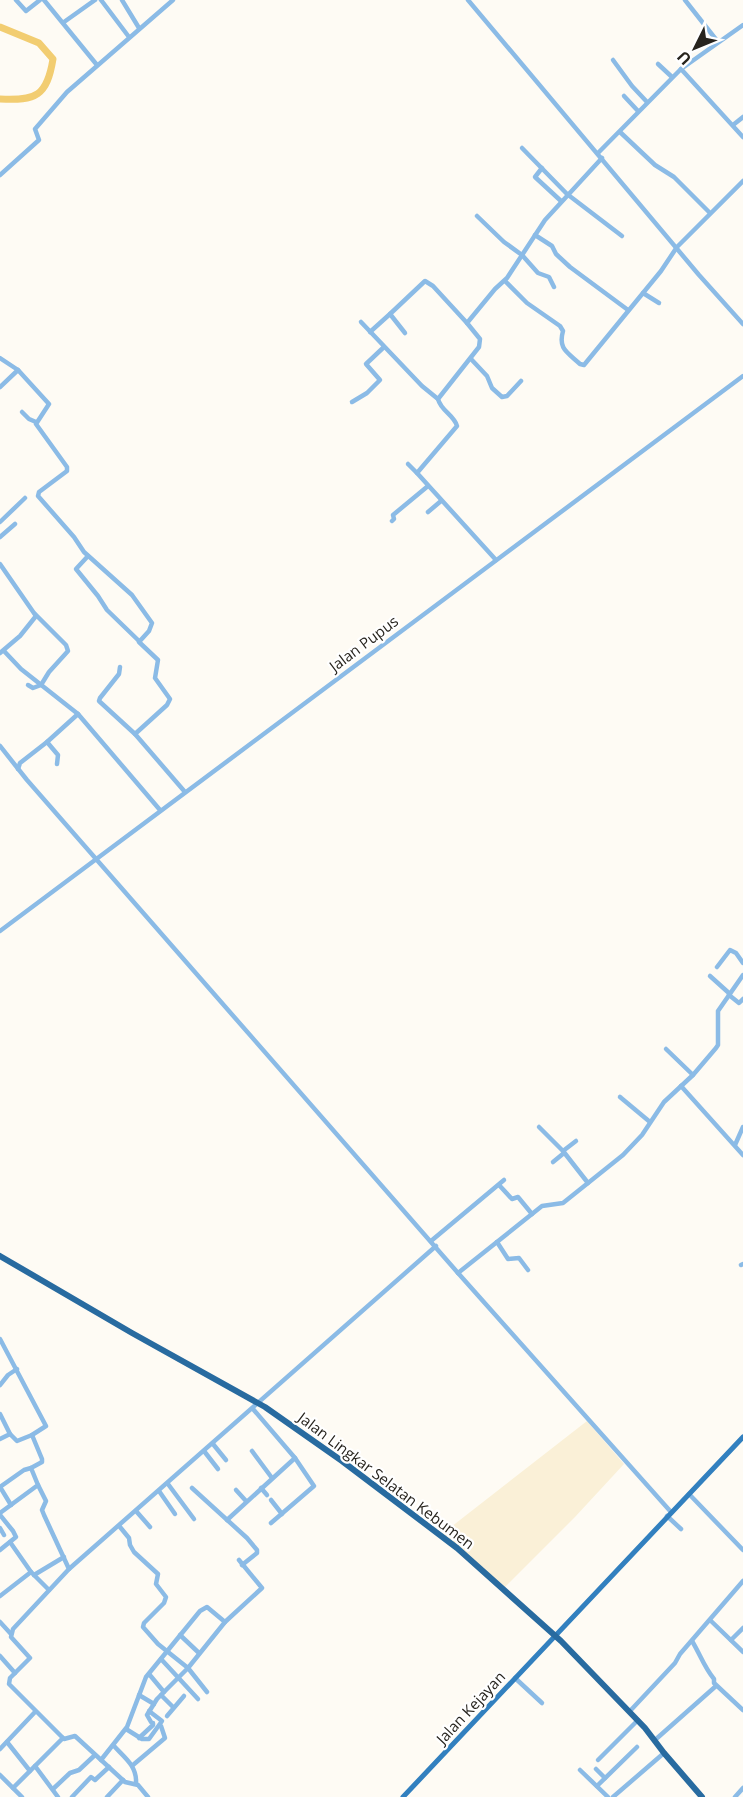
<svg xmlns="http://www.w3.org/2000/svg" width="743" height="1797" viewBox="0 0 743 1797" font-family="'Open Sans',sans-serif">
  <rect width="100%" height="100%" fill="#fefbf4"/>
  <polygon fill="#faf0d7" points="587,1421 624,1464 575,1517 505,1587 442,1534"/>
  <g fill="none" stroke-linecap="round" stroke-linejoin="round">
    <path stroke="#f2cd71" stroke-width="7" d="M 0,27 L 39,43 L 53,59 C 47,96 36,101 0,99"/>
    <g stroke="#8bbbe6" stroke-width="4.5">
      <polyline points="16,0 26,11 40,0"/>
      <polyline points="44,0 97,65"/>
      <polyline points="101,0 129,37"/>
      <polyline points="122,0 139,28"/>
      <polyline points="468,0 699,275 743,324"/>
      <polyline points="685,0 718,42"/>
      <polyline points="64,22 95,0"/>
      <polyline points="613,60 632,86 647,102"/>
      <polyline points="658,64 672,77"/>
      <polyline points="681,69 743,137"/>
      <polyline points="624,96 638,111"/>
      <polyline points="733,125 743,117"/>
      <polyline points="620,132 655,165 674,177 710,213"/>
      <polyline points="522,148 567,194 622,236"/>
      <polyline points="598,153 681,69 743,25"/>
      <polyline points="542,168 535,177 561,201"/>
      <polyline points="0,175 39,140 35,129 67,92 173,0"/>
      <polyline points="477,216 504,242 522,255 538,273 549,277 554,287"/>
      <polyline points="535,235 552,246 556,254 570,267 628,310"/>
      <path d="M 505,281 L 527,303 L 560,326 L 563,331 C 558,349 567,352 580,364 L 584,365 L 661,271 L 677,247 L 743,181"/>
      <polyline points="643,293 659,303"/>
      <polyline points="390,314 425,281 433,286 467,323"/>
      <polyline points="361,322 422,386 438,399"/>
      <polyline points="370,332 390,314 405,333"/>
      <polyline points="0,358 18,370 49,404 36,424 67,467 67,471 39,492 38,496 74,537 84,552 132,595 152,623 149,631 139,642 158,660 155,678 170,699 167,705 135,734"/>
      <polyline points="471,359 487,376 492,388 502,397 507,396 521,381"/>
      <polyline points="0,387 18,370"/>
      <polyline points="352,402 367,393 380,380 366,364 384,347"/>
      <polyline points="22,412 29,419 36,422"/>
      <polyline points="408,464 417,473"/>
      <polyline points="428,512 441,501"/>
      <polyline points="392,521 394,519 393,515 428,486"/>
      <polyline points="0,522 25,498"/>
      <polyline points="0,537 15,524"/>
      <polyline points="88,556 76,569 98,596 107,610 139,641"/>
      <path d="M 496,560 L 417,473 L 457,426 C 454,415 441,411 438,399 L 479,347 L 480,339 L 467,323 L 495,289 L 507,278 L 545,220 L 602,158"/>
      <polyline points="0,564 36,616 20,636 0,653"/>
      <polyline points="4,651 21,669 78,714 160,810"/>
      <polyline points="120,667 119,674 100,698 99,701 135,734 185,792"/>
      <polyline points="28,685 33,688 41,685 49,672 68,651 66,645 35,614"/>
      <polyline points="47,742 58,755 57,764"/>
      <polyline points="0,746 27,780 458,1273 671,1512"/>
      <polyline points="18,769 20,763 47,742 78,714"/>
      <polyline points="0,931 743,376"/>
      <polyline points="717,967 730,950 736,953 743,963"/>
      <polyline points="710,976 730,994"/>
      <polyline points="729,995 739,1003 743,999"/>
      <polyline points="666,1049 693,1075"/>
      <polyline points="681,1086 743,1155"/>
      <polyline points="620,1097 650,1122"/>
      <polyline points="539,1127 563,1151 588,1183"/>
      <polyline points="735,1145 743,1127"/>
      <polyline points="563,1151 576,1141"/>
      <polyline points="553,1162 564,1153"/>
      <polyline points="499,1185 512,1199 518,1197 532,1214"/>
      <polyline points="431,1241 504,1180"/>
      <polyline points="497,1242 508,1259 519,1258 528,1270"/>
      <polyline points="741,1265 743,1264"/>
      <polyline points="458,1273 542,1206 563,1203 623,1155 642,1135 664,1102 693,1075 716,1048 718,1045 718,1011 743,975"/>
      <polyline points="0,1339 46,1426 32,1435 42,1459 42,1462 31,1468 38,1485 0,1513"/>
      <polyline points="0,1385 8,1375 17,1369"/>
      <polyline points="253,1409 295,1458 314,1486 271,1523"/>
      <polyline points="0,1414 10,1434 0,1439"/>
      <polyline points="10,1434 17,1441 32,1435"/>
      <polyline points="213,1444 226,1460"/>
      <polyline points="204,1451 218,1469"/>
      <polyline points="252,1451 272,1478"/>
      <polyline points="168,1484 194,1519"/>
      <polyline points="38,1485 46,1501 42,1510 44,1515 69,1569"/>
      <polyline points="192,1488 247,1538 257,1550 257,1553 242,1565"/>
      <polyline points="261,1488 267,1495"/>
      <polyline points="236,1490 246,1501"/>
      <polyline points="159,1491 175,1514"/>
      <polyline points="689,1494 743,1550"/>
      <polyline points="271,1500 282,1514"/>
      <polyline points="11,1505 0,1487 24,1470 31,1468"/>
      <polyline points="136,1511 150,1527"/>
      <polyline points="0,1515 13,1531 16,1537 0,1550"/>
      <polyline points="667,1516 681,1529"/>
      <polyline points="227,1520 295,1458"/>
      <polyline points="120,1527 129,1538 130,1545 134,1552 158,1574 156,1584 166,1597 164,1603 144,1623 143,1627 158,1644 188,1668 207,1692"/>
      <polyline points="0,1528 4,1535"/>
      <polyline points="10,1542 31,1572 49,1590"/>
      <polyline points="34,1575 64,1557"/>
      <polyline points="0,1596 31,1572"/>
      <polyline points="710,1620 743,1652"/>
      <polyline points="0,1622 11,1634"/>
      <polyline points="180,1635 199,1653"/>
      <polyline points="731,1640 743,1628"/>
      <path d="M 692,1641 C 700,1654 704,1667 714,1679 L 714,1683 L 743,1710"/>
      <polyline points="0,1656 15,1673"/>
      <polyline points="161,1659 198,1699"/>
      <polyline points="149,1674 164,1692"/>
      <polyline points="515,1678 542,1703"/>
      <polyline points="139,1695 154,1704"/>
      <polyline points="161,1695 173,1707"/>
      <polyline points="630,1711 675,1663 680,1654 743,1581"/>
      <polyline points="167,1716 184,1696"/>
      <polyline points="151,1722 147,1715 157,1699 188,1668 225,1622 262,1588 239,1560"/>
      <polyline points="126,1729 142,1739 149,1739 162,1721 149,1711"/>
      <polyline points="139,1738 153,1725 153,1723"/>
      <polyline points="655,1740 716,1686"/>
      <polyline points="7,1742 30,1771"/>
      <path d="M 114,1746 C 125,1758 137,1766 136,1783"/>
      <polyline points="0,1749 35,1712"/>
      <polyline points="101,1760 127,1727 146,1677 200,1611 207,1607 225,1622"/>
      <polyline points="598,1760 638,1720"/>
      <polyline points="133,1765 165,1738 161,1726"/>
      <polyline points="35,1766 58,1797"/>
      <polyline points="596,1769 605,1778"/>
      <polyline points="580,1770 608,1797"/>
      <polyline points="0,1775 22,1797"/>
      <polyline points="597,1786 637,1747"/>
      <polyline points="13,1788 63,1738"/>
      <polyline points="53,1789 70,1773 79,1770 95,1755"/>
      <polyline points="72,1797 91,1777 95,1780 109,1767"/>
      <polyline points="107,1797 123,1780"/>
      <polyline points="148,1797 138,1785 125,1782 75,1736 64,1739 9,1684 10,1678 30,1658 11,1637 13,1629 69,1569 436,1246"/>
      <polyline points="613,1797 664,1753"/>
      <polyline points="735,1797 743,1788"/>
    </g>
    <polyline stroke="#3280bf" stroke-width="5" points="403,1797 743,1437"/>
    <polyline stroke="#286ba0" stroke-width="6" points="0,1256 132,1333 265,1407 342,1461 457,1548 561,1641 645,1728 664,1753 702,1797"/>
  </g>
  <g text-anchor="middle" stroke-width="4.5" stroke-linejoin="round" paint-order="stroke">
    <g font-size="15" fill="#27241e" stroke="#fff">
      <text transform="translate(364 644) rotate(-37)" y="5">Jalan Pupus</text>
      <text transform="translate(386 1481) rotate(37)" y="5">Jalan Lingkar Selatan Kebumen</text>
      <text transform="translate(471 1708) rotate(-47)" y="5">Jalan Kejayan</text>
    </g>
  </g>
  <g transform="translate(695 48) rotate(227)" stroke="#ffffff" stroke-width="4.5" paint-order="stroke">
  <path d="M0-4.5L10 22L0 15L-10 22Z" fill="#27241e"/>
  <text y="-9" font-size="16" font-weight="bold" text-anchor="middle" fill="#27241e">U</text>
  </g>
</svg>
